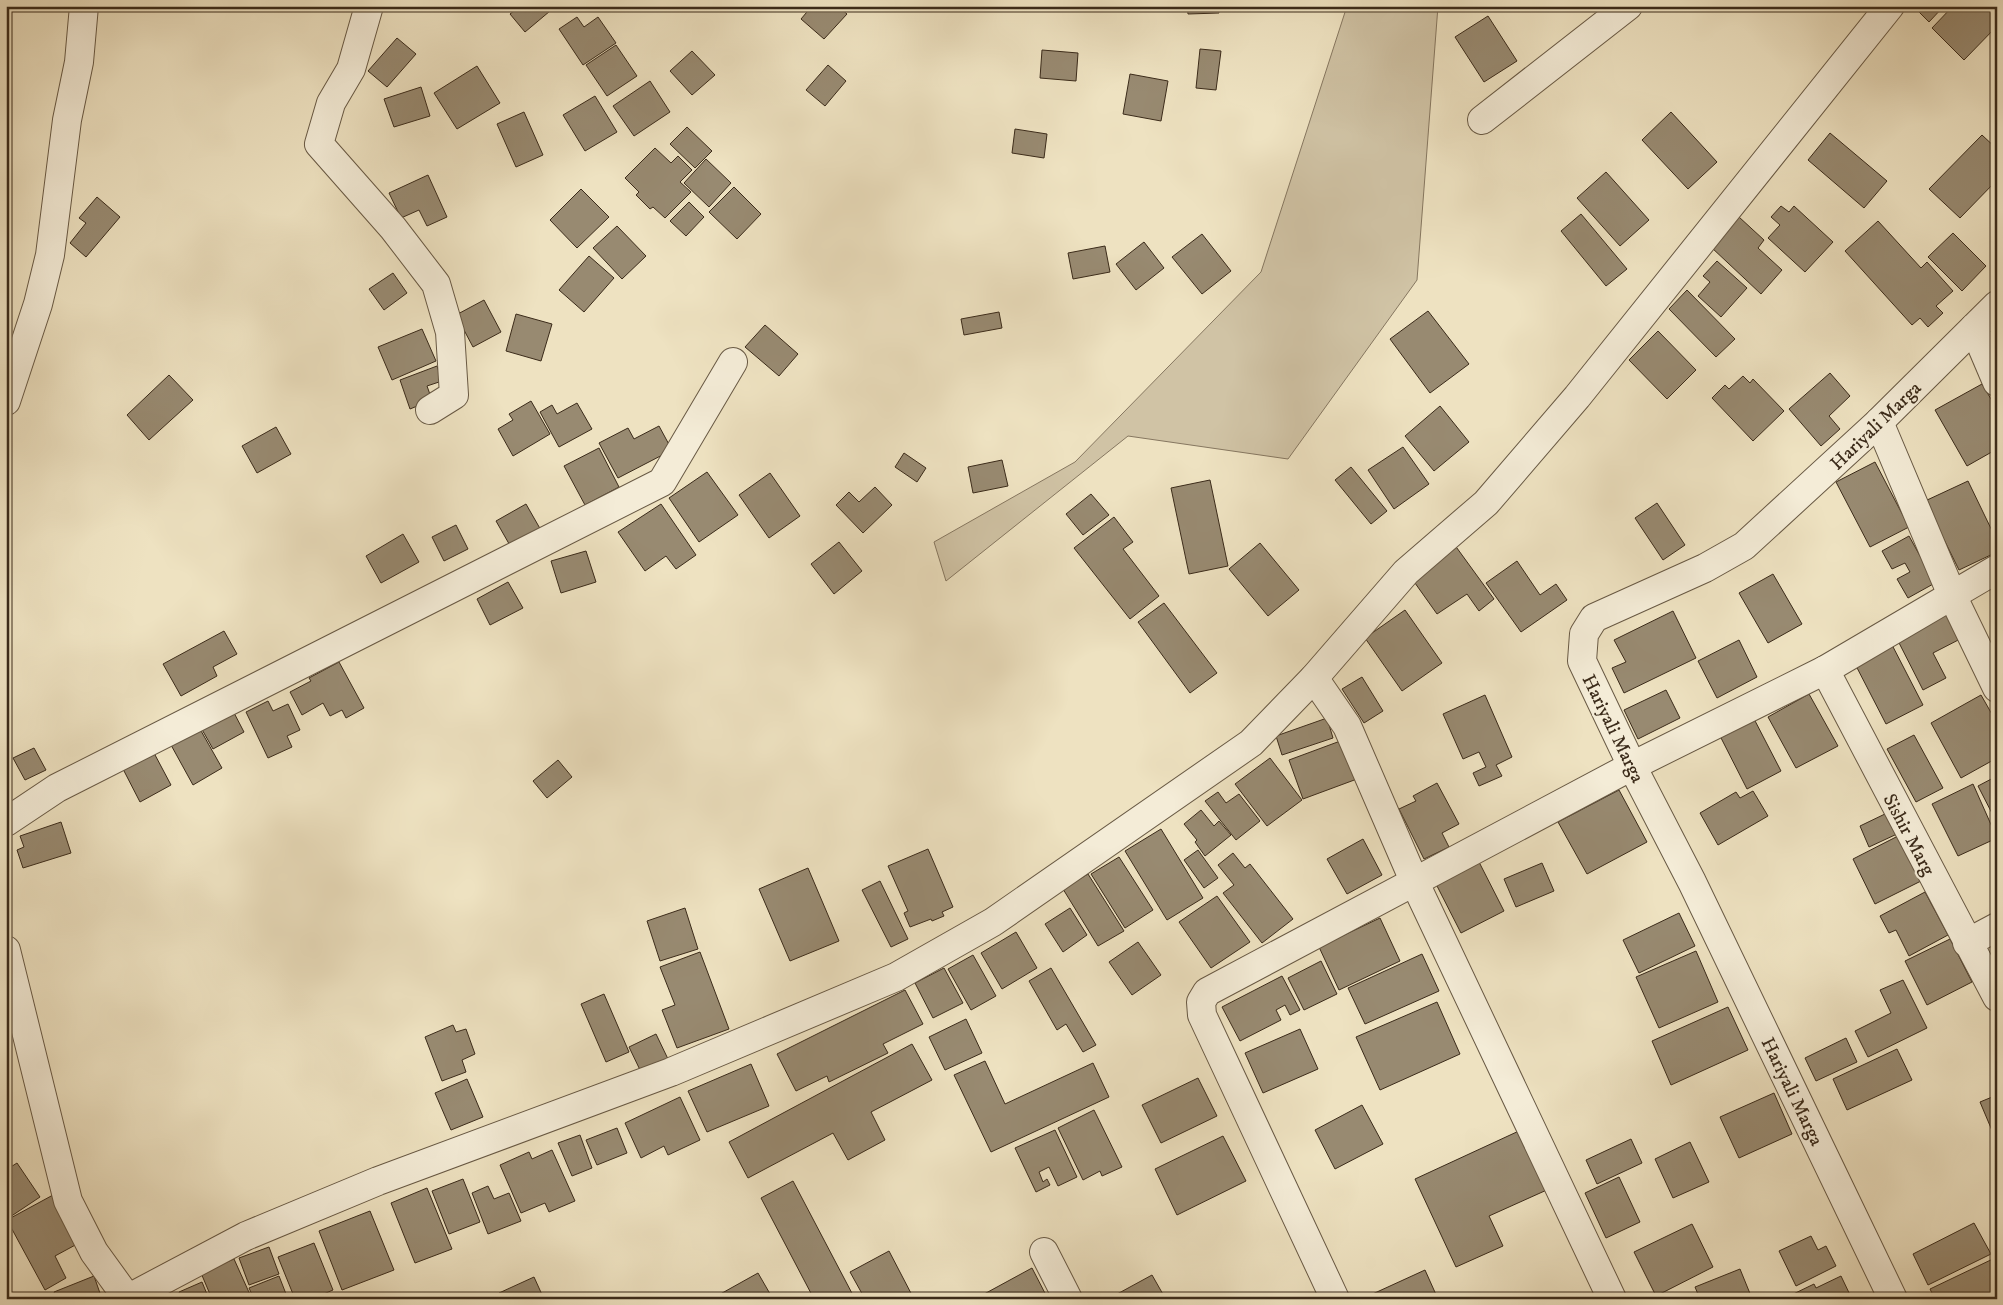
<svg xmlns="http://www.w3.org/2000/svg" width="2003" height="1305" viewBox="0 0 2003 1305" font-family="'IM FELL DW Pica',serif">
  <rect width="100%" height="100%" fill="#eee2c1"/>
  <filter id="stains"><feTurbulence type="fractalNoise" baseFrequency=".004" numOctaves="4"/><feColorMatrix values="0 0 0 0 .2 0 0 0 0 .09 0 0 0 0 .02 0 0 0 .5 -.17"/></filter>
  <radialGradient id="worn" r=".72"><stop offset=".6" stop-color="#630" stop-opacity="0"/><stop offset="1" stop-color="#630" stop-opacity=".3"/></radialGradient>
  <polygon fill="#d0c3a5" stroke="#867760" points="1347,6 1438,6 1417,280 1288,459 1128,436 946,581 934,542 1075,462 1261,272"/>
  <g fill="#988a71" stroke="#3b2b1a">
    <polygon points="520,6 556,6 525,32 510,14"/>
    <polygon points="812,6 838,6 847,14 824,39 801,19"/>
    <polygon points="1187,6 1218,6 1219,13 1188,14"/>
    <polygon points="1913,6 1944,6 1929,22"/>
    <polygon points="1953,6 1997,6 1997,26 1964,60 1932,28"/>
    <polygon points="1488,16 1517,61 1484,82 1455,37"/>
    <polygon points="577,17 584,27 598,17 616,43 583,65 559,29"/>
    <polygon points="397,38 416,54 387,87 368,71"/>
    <polygon points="616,45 637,76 607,96 586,65"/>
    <polygon points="1200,49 1221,51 1216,90 1196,88"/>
    <polygon points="1042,50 1078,53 1076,81 1040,78"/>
    <polygon points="692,51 715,75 692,95 670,71"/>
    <polygon points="828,65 846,81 825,106 806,90"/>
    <polygon points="477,66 500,103 457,129 434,93"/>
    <polygon points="1130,74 1168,81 1161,121 1123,114"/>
    <polygon points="650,81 670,112 634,136 613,106"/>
    <polygon points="421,87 430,116 394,127 384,99"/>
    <polygon points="595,96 617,132 585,151 563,115"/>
    <polygon points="524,112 543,155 516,167 497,124"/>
    <polygon points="1671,112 1717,162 1688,189 1642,140"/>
    <polygon points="687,127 712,151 695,168 670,144"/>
    <polygon points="1015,129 1047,134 1044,158 1012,153"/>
    <polygon points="1830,133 1887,181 1864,208 1808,160"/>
    <polygon points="1982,135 1997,149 1997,180 1960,218 1929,189"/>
    <polygon points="655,148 671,163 678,156 692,170 680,182 691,192 665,218 653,207 650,209 636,195 639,192 625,178"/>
    <polygon points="706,159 731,183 709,207 684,183"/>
    <polygon points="1606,172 1649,220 1620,246 1577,198"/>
    <polygon points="428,175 447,217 427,226 419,210 401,218 389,193"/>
    <polygon points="734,187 761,214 737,239 709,212"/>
    <polygon points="581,189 609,217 577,248 550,220"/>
    <polygon points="97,197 120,217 86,257 70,243 86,223 79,218"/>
    <polygon points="689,202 704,217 686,236 670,221"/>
    <polygon points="1781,206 1789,212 1794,206 1833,242 1805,272 1768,238 1780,225 1771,217"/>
    <polygon points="1581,214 1627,269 1606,286 1561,231"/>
    <polygon points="1739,217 1764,240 1758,248 1782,270 1761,294 1711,247"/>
    <polygon points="1878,221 1921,268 1927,262 1953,291 1936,306 1943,313 1928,327 1920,318 1912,325 1845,251"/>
    <polygon points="617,226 646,256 622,279 593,248"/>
    <polygon points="1953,233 1986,266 1962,291 1928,257"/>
    <polygon points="1202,234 1231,271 1202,294 1172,257"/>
    <polygon points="1144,242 1164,268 1136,290 1116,264"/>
    <polygon points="1105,246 1110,272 1073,279 1068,253"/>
    <polygon points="589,256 614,278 584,312 559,290"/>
    <polygon points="1717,261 1747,288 1721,317 1698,296 1710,282 1703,276"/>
    <polygon points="393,273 407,293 384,310 369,289"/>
    <polygon points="1687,290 1735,339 1716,357 1669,309"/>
    <polygon points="484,300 501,332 473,347 456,315"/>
    <polygon points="1428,311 1469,364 1430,393 1390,339"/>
    <polygon points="999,312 1002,328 964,335 961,319"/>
    <polygon points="516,314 552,324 541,361 506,351"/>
    <polygon points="765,325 798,354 779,376 745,347"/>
    <polygon points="422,329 436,361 392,380 378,347"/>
    <polygon points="1658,331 1696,370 1667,399 1629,360"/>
    <polygon points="437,366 442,381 427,386 432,400 410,409 400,380"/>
    <polygon points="1830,373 1850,396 1829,416 1840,429 1821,446 1789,409"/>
    <polygon points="169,375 193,400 149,440 127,415"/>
    <polygon points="1743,376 1750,383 1753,379 1784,411 1753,441 1712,398 1725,385 1729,389"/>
    <polygon points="1982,384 1997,409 1997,449 1967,466 1935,410"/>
    <polygon points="531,401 550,434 513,456 498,429 513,420 509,414"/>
    <polygon points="577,403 592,429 559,447 540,412 552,405 557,414"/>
    <polygon points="1440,406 1469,442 1434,471 1405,436"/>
    <polygon points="659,426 672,450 618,478 599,443 628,428 634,439"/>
    <polygon points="276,427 291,454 257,473 242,446"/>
    <polygon points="1403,447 1429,484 1394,509 1368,470"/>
    <polygon points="599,448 619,487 585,505 564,466"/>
    <polygon points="904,453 926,468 917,482 895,467"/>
    <polygon points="1002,460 1008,486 973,493 968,467"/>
    <polygon points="1875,462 1909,527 1870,547 1836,482"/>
    <polygon points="1351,467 1387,511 1371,524 1335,480"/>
    <polygon points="707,472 738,515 699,542 669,498"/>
    <polygon points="770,473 800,516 769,538 739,495"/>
    <polygon points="1210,480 1228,566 1189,574 1171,488"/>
    <polygon points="1968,481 1997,541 1997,552 1959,570 1925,501"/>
    <polygon points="875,487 892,505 863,533 836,505 849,492 859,502"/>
    <polygon points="1091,494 1109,515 1083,535 1066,514"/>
    <polygon points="1657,503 1685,545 1663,560 1635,518"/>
    <polygon points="526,504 542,532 512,549 496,521"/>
    <polygon points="661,504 696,555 676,569 666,556 645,571 618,532"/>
    <polygon points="1114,517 1133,542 1123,549 1159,596 1130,619 1074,548"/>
    <polygon points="456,525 468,549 444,561 432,537"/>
    <polygon points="403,534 419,562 381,583 366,556"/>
    <polygon points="1909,536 1935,583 1908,598 1897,579 1910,572 1905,563 1892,569 1882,551"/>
    <polygon points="839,542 862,571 834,594 811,564"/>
    <polygon points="1260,543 1299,590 1268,616 1229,569"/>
    <polygon points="1454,544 1494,599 1479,611 1467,594 1437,614 1410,576"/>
    <polygon points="586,551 596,582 561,593 551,561"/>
    <polygon points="1517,561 1540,595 1556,584 1567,600 1521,632 1486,583"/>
    <polygon points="1773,574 1802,624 1768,643 1739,593"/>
    <polygon points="508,582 523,608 490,625 477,599"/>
    <polygon points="1997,584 1997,601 1990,588"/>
    <polygon points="1164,603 1217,673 1190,693 1138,622"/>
    <polygon points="1949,604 1966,636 1933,653 1946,678 1923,690 1894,633"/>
    <polygon points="1405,610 1442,663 1402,691 1365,638"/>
    <polygon points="1673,611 1696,658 1624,693 1612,668 1626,662 1614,640"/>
    <polygon points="224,631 237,654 213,667 217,676 181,696 163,664"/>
    <polygon points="1739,640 1757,677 1717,698 1698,661"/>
    <polygon points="1890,641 1923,705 1886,724 1853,660"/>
    <polygon points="339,662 364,708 346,718 342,710 330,716 323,703 302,715 290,692 311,681 309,678"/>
    <polygon points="1362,677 1383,711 1364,723 1342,689"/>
    <polygon points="1666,690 1680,718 1638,739 1624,710"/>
    <polygon points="1809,694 1838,746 1796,768 1768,717"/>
    <polygon points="1485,695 1512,757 1496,765 1502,776 1479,786 1473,773 1486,767 1479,752 1463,759 1443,714"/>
    <polygon points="1981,695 1997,723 1997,758 1961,778 1931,723"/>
    <polygon points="268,701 273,711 288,704 300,730 287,736 292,747 268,758 246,712"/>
    <polygon points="232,709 244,732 213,749 200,726"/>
    <polygon points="1752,715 1781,771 1747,789 1718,732"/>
    <polygon points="1327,718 1333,738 1282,755 1276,736"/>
    <polygon points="200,729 222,768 193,785 171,745"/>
    <polygon points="1914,735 1943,788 1916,802 1887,749"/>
    <polygon points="1343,740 1357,779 1303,799 1289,760"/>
    <polygon points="34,748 46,770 25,780 13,758"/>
    <polygon points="154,753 171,785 140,802 123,769"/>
    <polygon points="1270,758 1302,800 1267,826 1235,784"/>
    <polygon points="558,760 572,777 547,798 533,781"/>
    <polygon points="1997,776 1997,823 1978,786"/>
    <polygon points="1437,783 1459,824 1442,833 1449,847 1424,859 1399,809 1416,801 1413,796"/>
    <polygon points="1973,784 1997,838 1958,856 1932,804"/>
    <polygon points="1619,790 1647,842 1587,874 1558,822"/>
    <polygon points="1753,791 1768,816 1718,845 1700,813 1736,792 1740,798"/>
    <polygon points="1218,792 1226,803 1239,794 1260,821 1236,840 1205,801"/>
    <polygon points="1201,810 1214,826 1219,821 1231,835 1205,856 1195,842 1197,840 1184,824"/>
    <polygon points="1887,813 1897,834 1869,847 1860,826"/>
    <polygon points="61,822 71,853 23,868 17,850 24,847 20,836"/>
    <polygon points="1161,829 1203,898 1167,920 1125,851"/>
    <polygon points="1898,836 1921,881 1875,904 1853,859"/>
    <polygon points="1363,839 1382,875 1347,894 1327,859"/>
    <polygon points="928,849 953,907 942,912 944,916 932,921 931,919 910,927 904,913 908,911 888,866"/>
    <polygon points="1198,850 1218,878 1204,888 1184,860"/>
    <polygon points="1233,853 1245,868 1250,864 1293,919 1262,943 1223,893 1234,885 1218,865"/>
    <polygon points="1119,857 1153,910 1125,928 1091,874"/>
    <polygon points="1479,862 1504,911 1461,933 1436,884"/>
    <polygon points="1542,863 1554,891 1516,907 1504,879"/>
    <polygon points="808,868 839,941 790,961 759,889"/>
    <polygon points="1088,874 1124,931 1098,946 1063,889"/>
    <polygon points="880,881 908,939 891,947 862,890"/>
    <polygon points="1925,892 1948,935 1909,956 1896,930 1889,933 1880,916"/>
    <polygon points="1217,896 1250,942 1211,968 1179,922"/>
    <polygon points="685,908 698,949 660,961 647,921"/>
    <polygon points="1070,908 1087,935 1063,952 1045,924"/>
    <polygon points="1679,913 1695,946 1639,973 1623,940"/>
    <polygon points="1380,918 1400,961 1339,990 1319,947"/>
    <polygon points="1016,932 1037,968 1002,989 981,953"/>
    <polygon points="1950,939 1972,982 1927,1005 1905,961"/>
    <polygon points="1138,942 1161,975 1132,995 1109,962"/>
    <polygon points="1696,951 1718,1002 1659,1028 1636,977"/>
    <polygon points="700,952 729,1029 677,1048 662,1010 675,1005 660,967"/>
    <polygon points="1422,954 1439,991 1365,1024 1348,988"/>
    <polygon points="973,955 996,996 971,1010 948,969"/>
    <polygon points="1321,961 1337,994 1304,1010 1288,978"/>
    <polygon points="944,968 963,1003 933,1018 915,983"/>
    <polygon points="1051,968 1096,1045 1083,1052 1066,1024 1057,1030 1029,981"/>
    <polygon points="1282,976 1300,1010 1290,1015 1285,1005 1276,1010 1281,1020 1240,1041 1222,1007"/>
    <polygon points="1903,980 1927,1028 1868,1057 1855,1031 1891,1013 1880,990"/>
    <polygon points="905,990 923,1024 883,1044 888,1053 829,1082 827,1076 796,1091 777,1054"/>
    <polygon points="604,994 629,1052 606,1062 581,1004"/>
    <polygon points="1437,1002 1460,1054 1380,1090 1356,1037"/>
    <polygon points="1728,1007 1748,1050 1671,1085 1652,1041"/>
    <polygon points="966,1019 982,1053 945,1070 929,1037"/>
    <polygon points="453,1025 456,1032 466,1029 475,1054 462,1060 466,1072 442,1081 425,1037"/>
    <polygon points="1300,1029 1318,1069 1263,1093 1245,1053"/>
    <polygon points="656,1034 668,1059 641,1072 629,1047"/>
    <polygon points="1846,1038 1857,1062 1816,1081 1805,1058"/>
    <polygon points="912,1044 932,1080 871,1112 885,1140 848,1160 833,1133 748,1178 729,1142"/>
    <polygon points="1897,1049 1912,1080 1847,1110 1833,1079"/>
    <polygon points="985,1061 1005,1104 1093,1063 1109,1097 991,1152 954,1075"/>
    <polygon points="751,1064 769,1106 707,1132 688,1091"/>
    <polygon points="1198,1078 1217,1116 1161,1143 1142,1105"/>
    <polygon points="467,1079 483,1117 451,1130 435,1093"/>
    <polygon points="1774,1093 1792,1134 1739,1158 1720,1117"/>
    <polygon points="1997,1095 1997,1140 1996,1140 1980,1102"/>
    <polygon points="680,1097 700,1140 668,1155 664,1146 641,1158 625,1123"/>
    <polygon points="1362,1105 1383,1144 1335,1169 1315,1130"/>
    <polygon points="1094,1110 1122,1167 1102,1176 1100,1171 1083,1180 1058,1128"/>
    <polygon points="617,1128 627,1153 597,1165 586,1140"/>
    <polygon points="1055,1130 1077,1177 1058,1186 1049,1167 1039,1172 1043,1182 1047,1179 1050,1185 1036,1192 1015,1148"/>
    <polygon points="1521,1130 1549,1189 1489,1216 1503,1246 1456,1267 1415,1179"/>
    <polygon points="580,1135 592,1168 572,1176 558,1143"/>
    <polygon points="1223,1136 1246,1181 1177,1215 1155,1169"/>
    <polygon points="1631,1139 1642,1163 1597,1184 1586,1160"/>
    <polygon points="1690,1142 1709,1182 1673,1198 1655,1159"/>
    <polygon points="552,1150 575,1201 549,1212 545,1203 521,1213 500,1165 529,1152 532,1159"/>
    <polygon points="17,1163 40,1197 10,1217 6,1211 6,1170"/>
    <polygon points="1619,1177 1640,1222 1606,1238 1585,1193"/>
    <polygon points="463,1179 480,1222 449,1234 432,1191"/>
    <polygon points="793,1181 855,1299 814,1299 761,1198"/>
    <polygon points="488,1186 494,1199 509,1193 521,1221 488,1234 472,1193"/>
    <polygon points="427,1188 452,1249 415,1263 391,1203"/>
    <polygon points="53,1195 79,1243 55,1256 66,1278 45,1290 7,1220"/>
    <polygon points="370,1211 394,1270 342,1290 319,1231"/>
    <polygon points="1974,1223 1991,1254 1928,1285 1913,1254"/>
    <polygon points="1692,1224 1713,1267 1656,1296 1634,1252"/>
    <polygon points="1811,1236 1818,1250 1826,1246 1836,1266 1796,1286 1779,1251"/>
    <polygon points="314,1243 333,1290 312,1299 295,1299 278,1257"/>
    <polygon points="269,1247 279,1274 249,1285 239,1258"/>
    <polygon points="889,1251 914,1299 865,1299 850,1272"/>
    <polygon points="1997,1257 1997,1297 1935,1299 1930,1289"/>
    <polygon points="234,1259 252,1299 212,1299 201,1273"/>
    <polygon points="1032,1268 1048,1299 975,1299"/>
    <polygon points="1740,1269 1751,1296 1745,1299 1700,1299 1695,1287"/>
    <polygon points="1425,1270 1438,1299 1367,1299 1366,1297"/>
    <polygon points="758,1273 773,1299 715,1299 715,1297"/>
    <polygon points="1152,1275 1164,1296 1158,1299 1108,1299"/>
    <polygon points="94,1276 102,1299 57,1299 54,1292"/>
    <polygon points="279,1276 288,1299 254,1299 249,1288"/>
    <polygon points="1841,1276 1852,1299 1783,1299 1814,1284 1816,1288"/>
    <polygon points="534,1277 544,1299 501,1299 499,1293"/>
    <polygon points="202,1282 209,1299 182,1299 179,1292"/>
  </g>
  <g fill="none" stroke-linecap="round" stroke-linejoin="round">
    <defs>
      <g id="street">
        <polyline points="369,6 351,69 331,103 319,144 393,228 436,284 450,332 454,395 430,410"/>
        <polyline points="1482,120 1628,6"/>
        <polyline points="1974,328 1997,382"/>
        <polyline points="6,401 38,304 50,255 67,120 79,62 84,6"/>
        <polyline points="1879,422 1952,595 1997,688"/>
        <polyline points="1825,670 1997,997"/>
        <polyline points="1314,678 1347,726 1415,883 1612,1299"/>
        <polyline points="6,822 57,788 662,482 733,362"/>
        <polyline points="1967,943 1997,927"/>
        <polyline points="6,950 68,1201 94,1252 128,1299"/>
        <polyline points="1044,1252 1068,1299"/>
        <polyline points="127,1299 246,1236 378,1181 671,1072 896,977 993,922 1251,743 1314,678 1406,572 1486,503 1577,397 1890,6"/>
        <polyline points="1335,1299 1202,1015 1201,1002 1207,992 1632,766 1825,670 1997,569"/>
        <polyline points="1893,1299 1692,882 1632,766 1582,661 1584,634 1594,618 1705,568 1744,546 1879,422 1997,305"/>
      </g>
    </defs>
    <use href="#street" stroke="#685944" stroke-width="30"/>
    <use href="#street" stroke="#f4ecd7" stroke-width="28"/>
  </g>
  <g text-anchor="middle" stroke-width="4.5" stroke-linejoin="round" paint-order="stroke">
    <g font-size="19" fill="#3b2b1a" stroke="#f4ecd7">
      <text transform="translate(1875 425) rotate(-44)" y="7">Hariyali Marga</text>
      <text transform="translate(1614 728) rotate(64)" y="7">Hariyali Marga</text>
      <text transform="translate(1910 834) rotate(62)" y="7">Sishir Marg</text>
      <text transform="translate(1793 1091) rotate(64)" y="7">Hariyali Marga</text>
    </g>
  </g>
  <rect width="2003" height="1305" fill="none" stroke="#eee2c1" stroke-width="25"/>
  <rect x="8" y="8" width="1988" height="1290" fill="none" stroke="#3b2b1a" stroke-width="2.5"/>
  <rect x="12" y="12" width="1978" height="1280" fill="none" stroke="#3b2b1a"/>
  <rect width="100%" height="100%" filter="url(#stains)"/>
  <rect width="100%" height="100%" fill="url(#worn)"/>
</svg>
